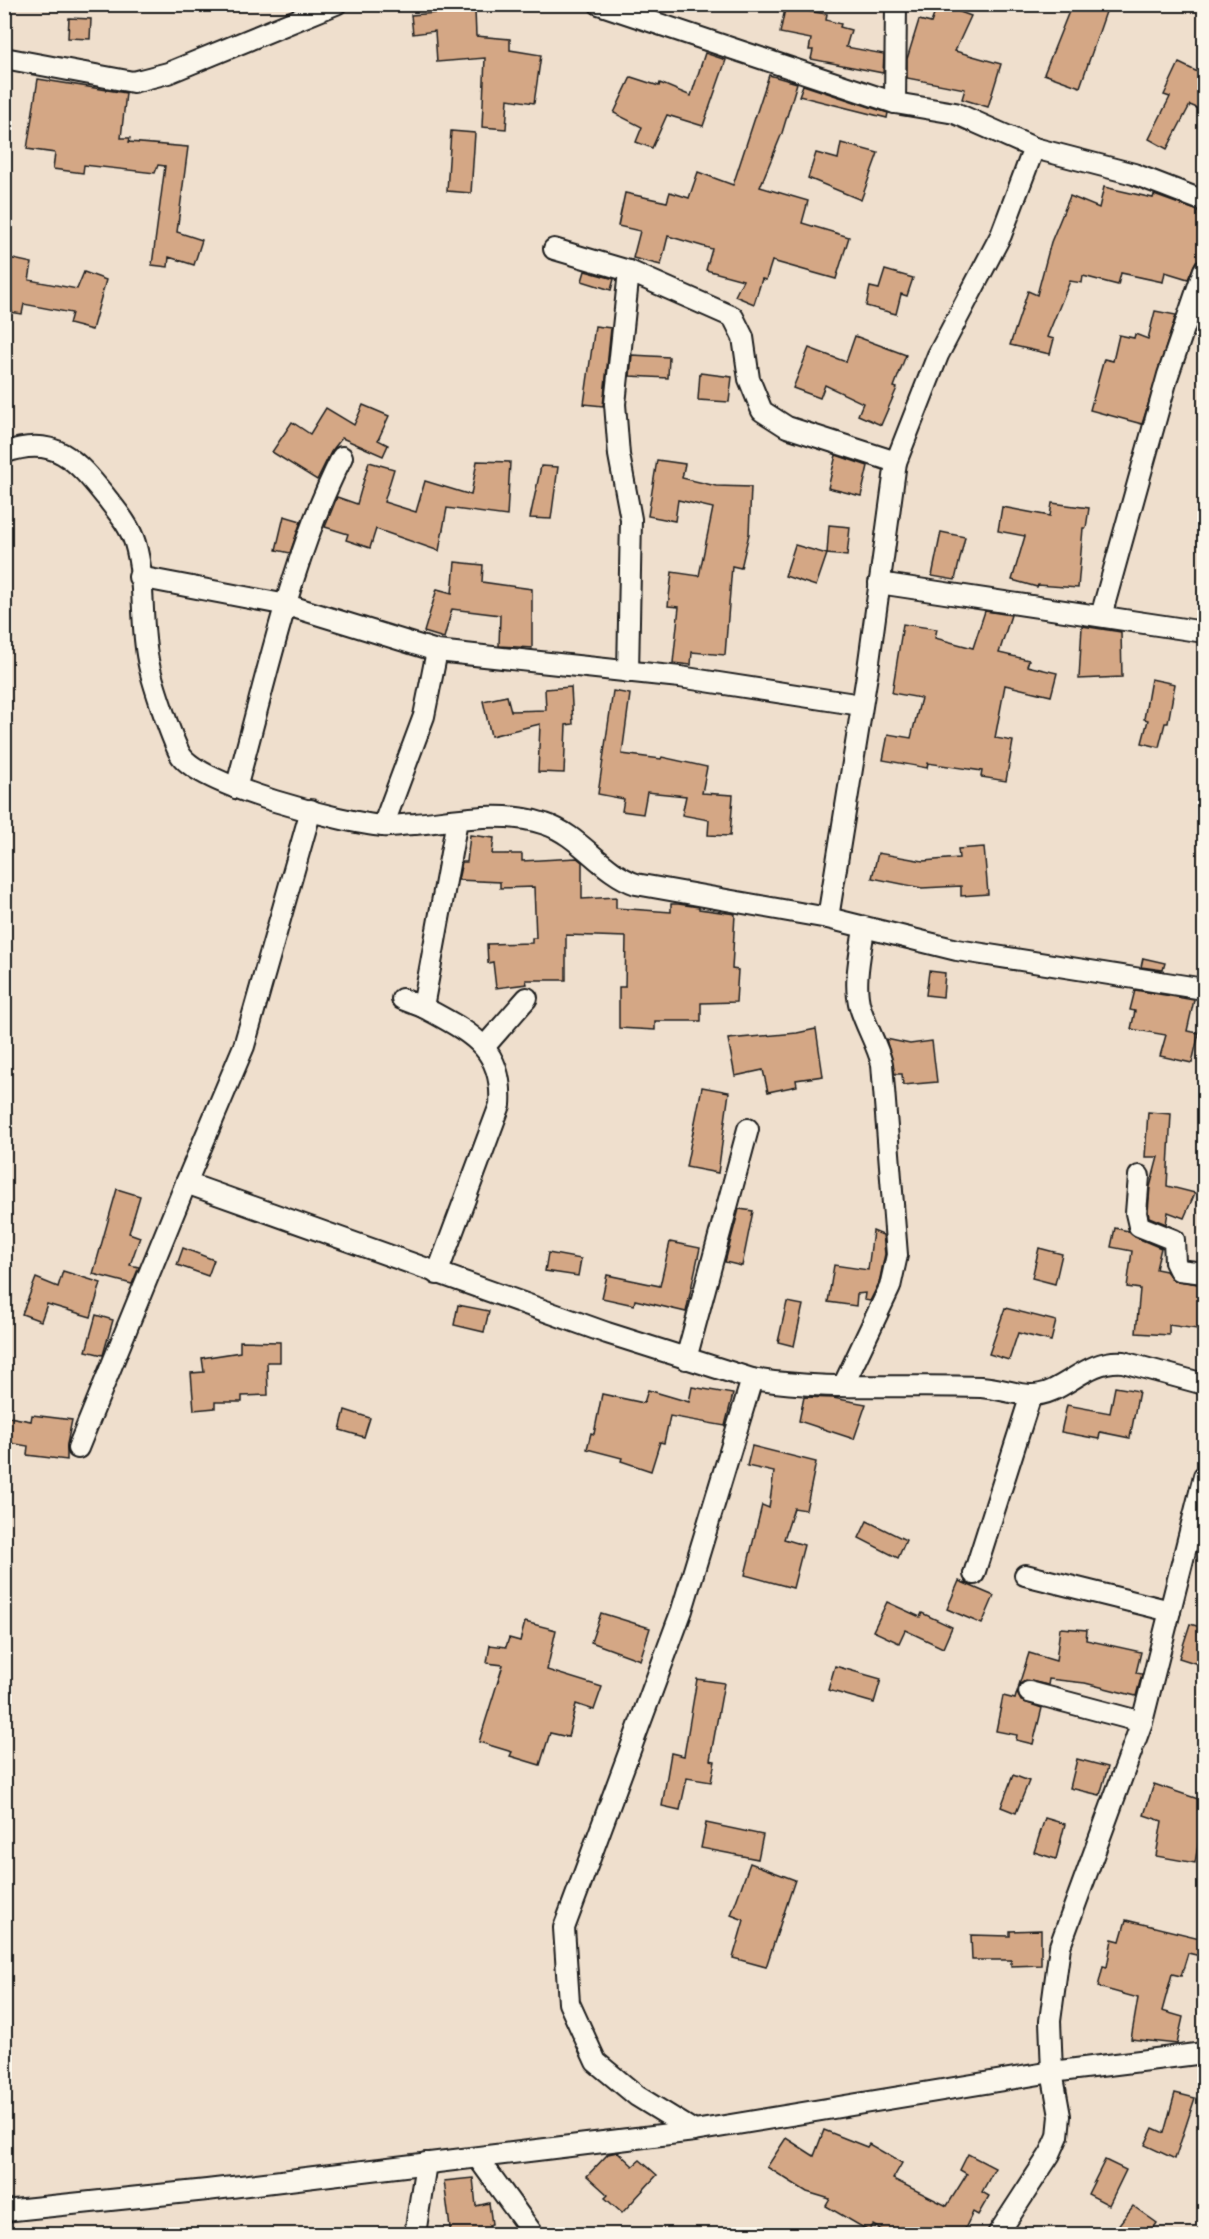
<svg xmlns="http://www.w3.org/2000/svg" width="1209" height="2239" viewBox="0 0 1209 2239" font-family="'Gochi Hand',sans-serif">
  <rect width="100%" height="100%" fill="#efdfcd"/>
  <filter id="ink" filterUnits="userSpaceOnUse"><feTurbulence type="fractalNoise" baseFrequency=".0167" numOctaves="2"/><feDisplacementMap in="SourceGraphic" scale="12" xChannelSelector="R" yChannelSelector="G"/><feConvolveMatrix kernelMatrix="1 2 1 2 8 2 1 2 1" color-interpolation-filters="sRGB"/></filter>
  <g filter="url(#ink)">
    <g fill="#d4a785" stroke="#1c1c1c" stroke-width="1.5">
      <polygon points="786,4 808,4 807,11 827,14 826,20 841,24 840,27 851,30 846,47 884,54 883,73 811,59 813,50 809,50 811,39 780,33"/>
      <polygon points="938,4 971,16 955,51 1001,64 988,107 962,99 965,89 907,78 907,59 919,20 931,23"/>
      <polygon points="1072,4 1096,4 1107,9 1080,87 1044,74"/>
      <polygon points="475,10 476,36 510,39 510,50 541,55 534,103 508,99 506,129 482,127 485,58 437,62 435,31 413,34 411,15"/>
      <polygon points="69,18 91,19 90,39 68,38"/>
      <polygon points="705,53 726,60 703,126 667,115 652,148 636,142 642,127 614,113 631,77 659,86 660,83 691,96"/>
      <polygon points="1179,63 1204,75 1204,111 1190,105 1167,149 1149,139 1170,97 1164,95"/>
      <polygon points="769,75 797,83 782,133 760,187 808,201 802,223 849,237 836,279 772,261 766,280 762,279 754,304 735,296 743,280 706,270 712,249 668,236 661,265 633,258 640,231 618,226 625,193 667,202 670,192 689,198 698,172 733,185"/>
      <polygon points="38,79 126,93 121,138 130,138 129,142 188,147 177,232 202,240 194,265 169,257 168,267 152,265 165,166 158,165 155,173 84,165 83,173 53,169 55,153 27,149"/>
      <polygon points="803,85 888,113 887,118 799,96"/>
      <polygon points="451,131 475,133 471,193 447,191"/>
      <polygon points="841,143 878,153 861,200 808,178 816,153 838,159"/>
      <polygon points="1104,187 1153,198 1154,195 1204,213 1204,258 1196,261 1188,279 1165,272 1163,282 1121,273 1118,285 1083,276 1082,283 1070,281 1047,337 1054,339 1050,354 1010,345 1028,291 1037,295 1051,242 1070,196 1099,208"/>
      <polygon points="4,257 32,263 29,280 77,289 84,272 106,280 92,330 69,324 72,313 24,304 22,314 4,311"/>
      <polygon points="885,270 913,278 907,296 901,294 896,314 866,306 870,287 879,289"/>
      <polygon points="585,271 614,279 611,290 582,281"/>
      <polygon points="1155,311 1176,315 1142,424 1090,410 1104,359 1113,361 1119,335 1134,338 1135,334 1148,339"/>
      <polygon points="595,326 611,328 603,406 584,404"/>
      <polygon points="855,336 906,355 894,387 897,388 881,425 858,415 863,403 825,385 820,398 793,388 809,348 846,362"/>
      <polygon points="632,355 669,357 668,378 630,376"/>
      <polygon points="700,373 732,377 729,402 698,400"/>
      <polygon points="363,405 389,416 378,440 388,445 383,456 342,438 331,452 317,480 272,452 292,422 310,434 326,408 354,425"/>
      <polygon points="836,455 868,466 861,496 828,488"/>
      <polygon points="657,460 685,464 682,478 716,486 751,487 749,534 741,568 732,566 725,655 692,652 691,665 673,663 679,607 668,606 672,572 699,576 713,508 678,500 675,521 648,516"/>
      <polygon points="477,461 510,462 507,516 447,508 439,551 376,529 370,548 346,540 348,534 325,527 337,497 357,504 369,462 394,469 384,502 416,512 425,481 471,495"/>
      <polygon points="541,466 558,467 551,519 530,518"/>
      <polygon points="1052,503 1089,508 1086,528 1083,528 1078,588 1038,585 1037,587 1012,580 1025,536 998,531 1002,507 1050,516"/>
      <polygon points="284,516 301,521 290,553 276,550"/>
      <polygon points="829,525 850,527 847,556 827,554"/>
      <polygon points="941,532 965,537 955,580 932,576"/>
      <polygon points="795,545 827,554 816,586 785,576"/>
      <polygon points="455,562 483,565 482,582 532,589 532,648 499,646 500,615 452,609 444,638 424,632 437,589 452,593"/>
      <polygon points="985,611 1011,615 999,653 1029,660 1027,666 1057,673 1051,696 1005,685 995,738 1013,741 1006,781 981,777 982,771 928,763 927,768 883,760 888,734 911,738 921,698 892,693 903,624 937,629 935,638 973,648"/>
      <polygon points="1082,626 1121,632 1122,677 1079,679"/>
      <polygon points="1151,679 1175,684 1168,723 1165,723 1159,747 1142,743 1148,720 1144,719"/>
      <polygon points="571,687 573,724 566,725 564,773 538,772 540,724 491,736 483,701 507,696 511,711 546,710 545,689"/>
      <polygon points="613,691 630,694 622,754 661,759 662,757 707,767 702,793 733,795 730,836 708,835 709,820 682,815 686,796 647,792 643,814 622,811 624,799 598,794"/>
      <polygon points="470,835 494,838 492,854 522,854 522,861 577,858 582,862 582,899 616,897 616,908 671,912 671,904 678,904 699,907 699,909 735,914 732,969 738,970 736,1002 701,1003 701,1021 655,1021 655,1030 619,1028 619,987 625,987 626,937 566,935 566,980 526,980 527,984 496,988 493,962 488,963 487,944 532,943 532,938 536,938 534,887 500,888 500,882 458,880 462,862 467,862"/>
      <polygon points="984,847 988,894 961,896 961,886 922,888 872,878 878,853 923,861 959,858 958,849"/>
      <polygon points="1143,958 1165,963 1163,970 1141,967"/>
      <polygon points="929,971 945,973 943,997 926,995"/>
      <polygon points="1135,990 1194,1000 1187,1031 1199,1033 1192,1063 1160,1056 1166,1035 1131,1029 1135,1011 1130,1010"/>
      <polygon points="816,1029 823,1076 796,1080 797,1086 768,1092 763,1070 735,1076 728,1039 797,1033"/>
      <polygon points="886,1039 910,1044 932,1041 937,1082 903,1085 902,1074 895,1074"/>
      <polygon points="702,1087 729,1092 718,1173 686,1167"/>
      <polygon points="1148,1112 1171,1114 1167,1186 1195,1193 1184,1218 1168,1212 1166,1224 1149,1217 1148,1212 1150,1187 1158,1157 1145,1157"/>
      <polygon points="117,1189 140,1196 129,1233 140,1237 130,1265 139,1267 132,1284 93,1274"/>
      <polygon points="739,1209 753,1211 742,1266 725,1262"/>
      <polygon points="1115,1228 1128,1231 1135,1237 1161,1248 1156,1269 1166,1271 1173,1280 1204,1285 1204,1330 1169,1325 1169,1335 1136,1333 1140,1289 1127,1287 1132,1251 1111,1247"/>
      <polygon points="873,1231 883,1235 885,1254 879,1283 870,1301 864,1300 865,1293 857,1294 856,1306 828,1302 834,1265 868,1270"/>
      <polygon points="670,1242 700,1248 686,1312 635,1300 634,1305 602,1298 607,1275 660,1286"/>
      <polygon points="183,1248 214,1260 208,1276 177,1265"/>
      <polygon points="1039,1248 1062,1254 1055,1284 1032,1278"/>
      <polygon points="548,1253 581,1259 578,1276 545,1271"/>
      <polygon points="63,1271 101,1283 91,1317 47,1304 41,1321 22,1314 36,1278 58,1287"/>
      <polygon points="787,1302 803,1305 794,1346 778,1342"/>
      <polygon points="458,1305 489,1311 484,1332 454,1325"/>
      <polygon points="1005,1308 1056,1321 1051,1341 1018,1333 1009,1360 989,1354"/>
      <polygon points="96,1315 113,1320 103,1355 86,1351"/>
      <polygon points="240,1341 280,1342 280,1362 267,1362 268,1395 242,1396 242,1402 215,1402 215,1408 194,1410 191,1373 204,1372 202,1358 240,1352"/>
      <polygon points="692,1387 733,1394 725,1426 670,1416 664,1443 660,1442 651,1471 621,1461 622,1458 587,1449 591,1433 594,1434 602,1394 644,1403 648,1390 689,1402"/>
      <polygon points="1115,1387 1139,1391 1130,1438 1100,1432 1099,1439 1061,1432 1067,1405 1110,1413"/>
      <polygon points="804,1397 833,1398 866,1404 854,1439 799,1421"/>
      <polygon points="345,1410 370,1418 364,1437 340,1430"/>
      <polygon points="32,1415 72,1420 67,1444 67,1460 27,1455 28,1446 4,1442 4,1416 31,1421"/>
      <polygon points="752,1446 816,1462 806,1510 794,1508 784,1539 804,1545 793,1588 745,1575 762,1505 769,1508 774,1472 747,1466"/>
      <polygon points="867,1521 906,1540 898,1558 859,1538"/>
      <polygon points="959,1581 994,1596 982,1624 947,1609"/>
      <polygon points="887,1602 920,1617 922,1613 952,1627 943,1648 905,1630 899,1643 873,1631"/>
      <polygon points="601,1613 650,1628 640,1660 591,1642"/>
      <polygon points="525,1622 556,1630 547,1670 602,1687 594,1710 576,1704 568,1737 550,1733 540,1765 510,1756 512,1752 479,1742 503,1665 487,1663 490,1645 506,1647 509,1638 520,1641"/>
      <polygon points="1190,1624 1204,1628 1204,1666 1179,1658"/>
      <polygon points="1060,1628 1087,1630 1086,1640 1141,1652 1136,1673 1142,1674 1136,1696 1085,1683 1049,1679 1048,1685 1026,1680 1019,1685 1029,1653 1056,1661"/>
      <polygon points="835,1666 881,1679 874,1703 828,1690"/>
      <polygon points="697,1679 724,1683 710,1760 715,1761 711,1782 687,1778 680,1810 662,1806 671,1753 684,1756"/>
      <polygon points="1017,1692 1021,1701 1042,1708 1033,1744 1016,1740 1017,1735 996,1731 1003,1696 1015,1699"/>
      <polygon points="1077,1759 1108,1767 1100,1795 1070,1788"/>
      <polygon points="1013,1775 1029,1781 1016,1813 1001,1807"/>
      <polygon points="1154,1784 1204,1801 1204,1829 1201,1828 1195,1863 1156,1856 1162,1821 1144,1815"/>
      <polygon points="1045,1818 1065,1824 1056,1859 1034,1852"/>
      <polygon points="706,1823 763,1835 758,1859 701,1848"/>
      <polygon points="750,1863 795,1880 766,1967 733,1958 744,1920 731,1915"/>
      <polygon points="1126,1920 1204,1939 1204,1957 1188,1953 1181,1976 1172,1974 1162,2011 1183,2017 1177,2044 1131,2039 1138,1998 1098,1987 1103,1966 1107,1967 1112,1939 1120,1941"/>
      <polygon points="1041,1930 1041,1965 1011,1966 1011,1960 972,1960 971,1935 1010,1936 1010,1931"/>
      <polygon points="1175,2093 1195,2098 1175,2159 1145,2145 1153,2128 1164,2133"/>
      <polygon points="824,2130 867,2147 869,2144 902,2163 893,2179 947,2206 967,2174 960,2170 968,2154 995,2168 982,2192 989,2196 978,2215 973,2212 962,2235 890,2235 873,2225 869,2231 826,2206 830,2199 807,2192 767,2167 786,2138 814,2156"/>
      <polygon points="618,2152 633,2166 640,2160 657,2175 622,2213 605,2198 608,2195 587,2176 608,2154"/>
      <polygon points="1105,2160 1126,2170 1109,2205 1088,2194"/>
      <polygon points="473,2178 476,2206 489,2203 492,2224 489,2225 490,2235 451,2235 444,2181"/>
      <polygon points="1133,2206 1157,2223 1149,2235 1128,2235 1117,2227"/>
    </g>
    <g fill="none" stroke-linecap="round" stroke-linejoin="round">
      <defs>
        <g id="street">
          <polyline points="599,4 895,103"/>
          <polyline points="4,58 133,82 168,73 336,4"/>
          <polyline points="1034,148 1134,174 1204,201"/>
          <polyline points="554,249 629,271"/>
          <path d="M 4,453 C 55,434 76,460 106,497 C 116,510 130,526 135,543 C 146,580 140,622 148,660 C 151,679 171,737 180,754 C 198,786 346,823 383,826 C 393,827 404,824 415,824 C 457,820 504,810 545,824 C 580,835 601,872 636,884 L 828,918 L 957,950 L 1204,989"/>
          <polyline points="139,577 287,605 437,651 680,677 861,705"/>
          <polyline points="879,583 1204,632"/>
          <polyline points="1101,616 1168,375 1204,270"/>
          <polyline points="628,672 631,519 619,455 615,404 629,271 733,317 743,337 749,379 762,411 787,427 896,462"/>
          <path d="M 236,788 C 267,678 290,560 342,457"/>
          <polyline points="311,810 244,1046 186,1183 607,1333 752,1379 682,1610 564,1928 569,2003 596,2062 637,2096 694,2131"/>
          <polyline points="383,826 424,716 437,651"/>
          <polyline points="828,918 868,669 896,462 938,355 1001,235 1034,148 955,113 895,103 896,4"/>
          <polyline points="402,999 423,1007"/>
          <polyline points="485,1046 527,998"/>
          <polyline points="1139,1176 1136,1213 1139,1226 1174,1240 1175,1262 1179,1270 1204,1273"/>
          <path d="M 437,1274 L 500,1105 C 504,1046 468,1032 423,1007 L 457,820"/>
          <polyline points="686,1359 748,1129"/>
          <path d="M 752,1379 C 827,1391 905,1384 981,1387 C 997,1388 1014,1394 1030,1395 C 1064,1396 1083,1359 1123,1362 L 1204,1384"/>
          <path d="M 844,1384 L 890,1287 L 897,1255 L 882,1064 C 877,1044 866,1027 860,1007 C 853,983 861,952 864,928"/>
          <polyline points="78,1448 186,1183"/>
          <polyline points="974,1574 1031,1395"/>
          <polyline points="1025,1575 1170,1611"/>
          <polyline points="1029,1692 1142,1722"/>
          <polyline points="478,2158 533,2234"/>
          <polyline points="4,2211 207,2190 694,2131 1052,2072 1204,2053"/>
          <polyline points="415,2234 426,2163"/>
          <polyline points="998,2234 1050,2154 1058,2136 1060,2116 1052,2072 1050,2021 1060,1946 1142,1722 1204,1476"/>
        </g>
      </defs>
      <use href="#street" stroke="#1c1c1c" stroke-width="24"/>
      <use href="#street" stroke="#fbf7ec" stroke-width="20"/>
    </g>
  </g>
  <rect width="1209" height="2239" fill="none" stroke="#fbf7ec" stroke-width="24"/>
  <rect x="12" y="12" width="1185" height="2215" fill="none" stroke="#1c1c1c" stroke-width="2" filter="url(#ink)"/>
</svg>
